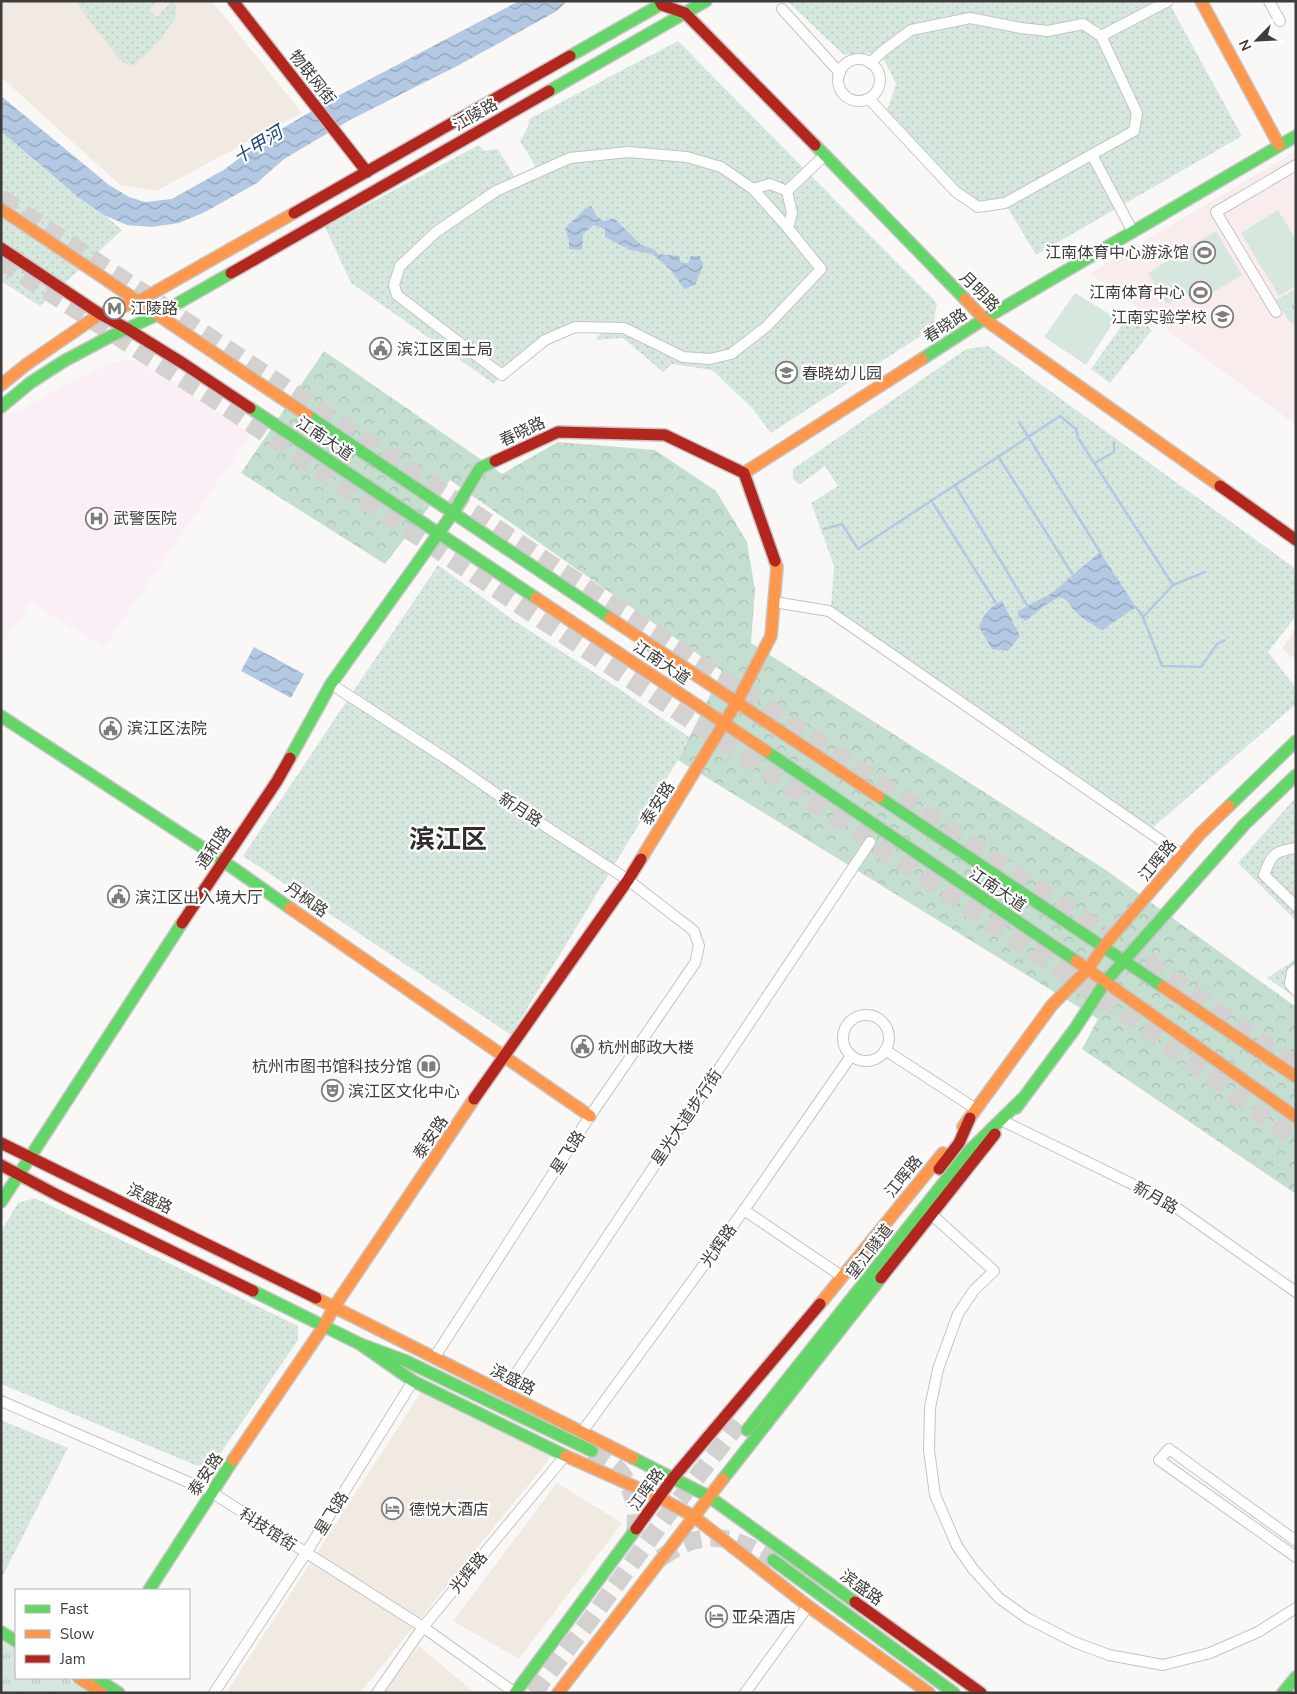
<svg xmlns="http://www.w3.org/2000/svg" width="1297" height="1694" viewBox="0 0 1297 1694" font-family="'Nunito Sans','Noto Sans SC',sans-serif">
  <defs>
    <pattern id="grass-dots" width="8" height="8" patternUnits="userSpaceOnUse" patternTransform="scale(1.25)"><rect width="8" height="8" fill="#d6e8dd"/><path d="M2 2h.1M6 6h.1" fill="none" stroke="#b9c8bf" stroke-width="1.8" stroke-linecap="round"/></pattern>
    <pattern id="forest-crowns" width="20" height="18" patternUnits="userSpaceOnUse" patternTransform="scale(1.25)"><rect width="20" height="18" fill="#c4ded0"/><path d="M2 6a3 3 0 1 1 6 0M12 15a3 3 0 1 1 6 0" fill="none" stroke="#a9bfb4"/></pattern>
    <pattern id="park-tufts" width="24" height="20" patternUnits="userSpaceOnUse" patternTransform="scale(1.25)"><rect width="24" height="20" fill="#d6e8dd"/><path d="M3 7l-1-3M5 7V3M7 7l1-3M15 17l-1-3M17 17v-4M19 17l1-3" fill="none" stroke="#b9c8bf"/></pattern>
    <pattern id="water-waves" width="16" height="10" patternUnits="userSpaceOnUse" patternTransform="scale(1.25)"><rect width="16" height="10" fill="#b3c8e2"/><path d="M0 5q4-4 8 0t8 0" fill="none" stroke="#93a4b8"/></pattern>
  </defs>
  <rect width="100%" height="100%" fill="#faf8f6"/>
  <g fill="#f0eae3">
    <polygon points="1,1 212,1 302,113 156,191 120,185 1,77"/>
    <polygon points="1296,628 1296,660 1282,649"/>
    <polygon points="423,1389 551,1457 360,1693 226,1693"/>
    <polygon points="557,1483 622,1523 519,1659 453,1621"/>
    <polygon points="419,1646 475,1693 382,1693"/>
  </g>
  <polygon fill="#f8eced" points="1296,151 1296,425 1090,273"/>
  <polygon fill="#fbeff7" points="138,360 251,434 104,647 31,603 1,647 1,416 19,410 110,362"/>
  <g fill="url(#grass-dots)">
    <polygon points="76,1 157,1 149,10 157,17 171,2 176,5 176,17 160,40 144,57 131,66 122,62 80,8"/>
    <path d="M 787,1 L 1168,1 L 1242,136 L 1036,255 L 1005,203 L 978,207 L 885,116 L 896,84 C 881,51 880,51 844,55 Z"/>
    <path d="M 678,41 L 937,303 L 933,328 L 771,433 L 752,408 L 712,370 L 672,364 L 663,372 L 623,338 L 596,340 L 604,328 C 595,328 585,326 576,328 C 552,331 510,365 494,384 L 351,283 L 325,227 L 479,145 L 484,151 L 498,149 L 517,181 L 539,172 L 520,141 L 528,127 L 529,119 Z"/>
    <polygon points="1,126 122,230 40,306 1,281"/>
    <polygon points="1131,312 1152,330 1110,383 1091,369"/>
    <polygon points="988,346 1296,569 1296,616 1268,652 1296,688 1296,704 1150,830 831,607 834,566 811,503 838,486 825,466 799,485 793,479 793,469 966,349"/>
    <polygon points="438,565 513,620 618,688 689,737 678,760 511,1035 243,856"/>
    <polygon points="1296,797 1296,921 1238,863"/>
    <polygon points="1296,959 1296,998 1267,978"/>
    <polygon points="35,1198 298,1326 298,1340 212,1466 195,1465 1,1384 1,1231 18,1203"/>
    <polygon points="1,1420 68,1448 1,1579"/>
  </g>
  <polygon fill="url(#forest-crowns)" points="324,351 502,474 558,442 655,450 716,491 747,542 755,590 751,643 1106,870 1296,1007 1296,1194 1082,1049 1098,1019 678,760 722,671 450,480 385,564 241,473"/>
  <g fill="url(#park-tufts)">
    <polygon points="1296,289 1296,326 1288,320 1276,300"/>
    <polygon points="1,1641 16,1649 16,1678 67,1678 88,1693 1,1693"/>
  </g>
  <g fill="#d6e8dd">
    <polygon points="1278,210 1296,240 1296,286 1279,296 1241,233"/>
    <polygon points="1216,231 1242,275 1193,304 1186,293 1167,304 1148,273"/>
    <polygon points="1075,293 1116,318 1086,365 1044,337"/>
  </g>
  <g fill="url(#water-waves)">
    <polygon points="519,1 567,1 557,11 459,65 350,120 284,159 257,183 205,212 179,223 152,227 127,225 104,215 77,196 1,131 1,96 109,185 129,197 145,202 172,199 225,169 266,138 334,98"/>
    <polygon points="591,206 597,217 604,221 614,218 640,244 655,250 658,254 679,256 681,263 688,263 691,256 700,256 703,266 695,285 684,289 671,270 652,254 630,250 605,237 605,229 594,225 583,234 582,250 569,249 569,240 565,228 586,208"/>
    <path d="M 1100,552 L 1136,607 L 1102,630 C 1091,624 1082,619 1073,609 C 1070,606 1068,599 1062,598 C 1054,596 1033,616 1026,621 L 1018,616 L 1018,611 L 1052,593 Z"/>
    <path d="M 1002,601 L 1020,636 L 1008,651 L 992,649 L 979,627 C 983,615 990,606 1002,601 Z"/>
    <polygon points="254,647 304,674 291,698 241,671"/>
  </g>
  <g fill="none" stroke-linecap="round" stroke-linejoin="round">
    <g stroke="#b3c8e2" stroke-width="2.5">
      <polyline points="1019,422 1100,552"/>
      <polyline points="998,456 1073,575"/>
      <polyline points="1095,463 1114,452 1114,442"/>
      <polyline points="955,485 1027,605"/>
      <polyline points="931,500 996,603"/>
      <polyline points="824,529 842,524 858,549 1060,416 1076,429 1078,438 1173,585"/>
      <polyline points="1136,607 1143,617 1173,585 1205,572"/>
      <polyline points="1143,617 1162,666 1201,667 1217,644 1225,640"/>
    </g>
    <g stroke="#d4d2d1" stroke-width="18" stroke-dasharray="18 9" stroke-linecap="butt">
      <polyline points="1,198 1147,961 1296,1066"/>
      <polyline points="1,261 226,407 1116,1007 1296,1140"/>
      <path d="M 592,1451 C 601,1456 611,1462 618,1469 C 634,1487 640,1517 633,1540"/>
      <path d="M 661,1558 C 702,1527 732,1535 773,1560"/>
      <polyline points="533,1693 587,1624 668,1514 739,1423"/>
    </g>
    <defs>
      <g id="street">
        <polyline points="1269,1 1280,21"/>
        <polyline points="782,9 840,73"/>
        <polyline points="1101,36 1168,1"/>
        <circle cx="859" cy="80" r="21"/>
        <polyline points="869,99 956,192 978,207 1005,203 1134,131 1137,113 1101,36 1083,24 1048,31 1021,28 970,18 911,30 883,51 870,63"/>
        <polygon points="628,152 687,157 721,167 753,189 788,228 821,269 766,327 731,354 710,359 683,357 624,328 575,327 545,340 502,375 397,295 394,285 400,266 436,232 496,191 570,158"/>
        <polyline points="1092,155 1133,232"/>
        <polyline points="753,189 770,184 787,191 792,213 788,228"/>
        <polyline points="787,191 825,155"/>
        <polyline points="1276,312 1216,212 1296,165"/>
        <polyline points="774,602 829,611 1182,855"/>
        <polyline points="331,684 448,760 508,802 628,880 694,931 699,946 695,963 590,1116 434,1358"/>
        <path d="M 1296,848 C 1274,851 1272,854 1264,875 L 1296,906"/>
        <polyline points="1296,969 1292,972 1290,984 1296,991"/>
        <circle cx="866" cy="1038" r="23"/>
        <polyline points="885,1050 976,1109"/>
        <polyline points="1005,1122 1167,1201 1296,1292"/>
        <polyline points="744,1210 843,1277"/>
        <polyline points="931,1214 994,1271 974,1290 958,1314 938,1369 930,1408 929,1450 935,1495 957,1546 973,1569 999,1598 1027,1618 1074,1642 1109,1655 1163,1665 1210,1653 1258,1632 1296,1608"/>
        <polyline points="503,1393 870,842"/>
        <polyline points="1,1401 211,1492 423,1627 515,1693"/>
        <polyline points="582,1432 744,1210 851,1056"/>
        <polyline points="1296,1541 1169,1449 1159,1460 1296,1557"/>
        <polyline points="214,1693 306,1553 413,1381"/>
        <polyline points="377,1693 423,1627 565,1456"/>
        <polyline points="745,1693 808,1606"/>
      </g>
      <g id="fast">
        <polyline points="570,56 667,1"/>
        <polyline points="549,91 706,1"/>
        <polyline points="815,145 965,299"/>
        <polyline points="922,359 984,319 1296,136"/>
        <polyline points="1,407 30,383 64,361 111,336 159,314 231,273"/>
        <polyline points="250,408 536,598"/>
        <polyline points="307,415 610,618"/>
        <polyline points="1,716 223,861 290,908"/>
        <polyline points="766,751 1076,961"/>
        <polyline points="290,758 331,684 453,513 480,468 495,461"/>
        <polyline points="879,797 1163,987"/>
        <polyline points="1229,806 1296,741"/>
        <polyline points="1016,1108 1074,1030 1106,981 1244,825 1296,775"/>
        <polyline points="1,1202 182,923"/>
        <polyline points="253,1291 360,1344 413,1381 566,1456"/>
        <polyline points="360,1344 406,1361 592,1451"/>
        <polyline points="747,1430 968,1152 1022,1099"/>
        <polyline points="633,1458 708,1496 855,1602"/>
        <polyline points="723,1479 881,1278"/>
        <polyline points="773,1560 954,1693"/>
        <polyline points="149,1590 233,1460"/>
        <polyline points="1,1632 16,1641"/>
        <polyline points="96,1678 119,1693"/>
        <polyline points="515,1693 636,1529"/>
        <polyline points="1283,1693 1296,1677"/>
      </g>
      <g id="slow">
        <polyline points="1201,1 1279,145"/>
        <path d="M 1,209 C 103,277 204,347 307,415"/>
        <polyline points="965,299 984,319 1220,486"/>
        <polyline points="1,385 27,364 100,314 139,301 294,213"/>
        <polyline points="744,473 922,359"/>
        <polyline points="536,598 766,751"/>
        <polyline points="610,618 879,797"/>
        <polyline points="641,859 737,702 771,636 777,567 775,561"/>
        <polyline points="290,908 590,1116"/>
        <polyline points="1076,961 1296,1117"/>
        <polyline points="1163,987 1296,1077"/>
        <polyline points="963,1127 1052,1005 1088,969 1103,947 1200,834 1229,806"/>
        <polyline points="316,1298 633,1458"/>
        <polyline points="820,1304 943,1153"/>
        <polyline points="566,1456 660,1498 693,1516 808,1606 929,1693"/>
        <polyline points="233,1460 324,1326 334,1307 474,1099"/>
        <polyline points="79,1678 102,1693"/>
        <polyline points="558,1693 723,1479"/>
      </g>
      <g id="jam">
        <polyline points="233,1 367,172"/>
        <polyline points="660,1 662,5 685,13 815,145"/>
        <polyline points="294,213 570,56"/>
        <polyline points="1,248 100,314 126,328 184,364 250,408"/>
        <polyline points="231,273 549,91"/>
        <polyline points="495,461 558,432 665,435 744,473 775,561"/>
        <polyline points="1220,486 1296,540"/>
        <polyline points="182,923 277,781 290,758"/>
        <polyline points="474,1099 628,880 641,859"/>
        <polyline points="1,1143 316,1298"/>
        <polyline points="1,1165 57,1195 253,1291"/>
        <polyline points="939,1169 959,1143 970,1118"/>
        <polyline points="881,1278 995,1134"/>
        <polyline points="636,1529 673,1478 820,1304"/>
        <polyline points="855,1602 981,1693"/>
      </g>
    </defs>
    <use href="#street" stroke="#c5c4c2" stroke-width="12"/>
    <use href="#fast" stroke="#c5c4c2" stroke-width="14"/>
    <use href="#slow" stroke="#c5c4c2" stroke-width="14"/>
    <use href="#jam" stroke="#c5c4c2" stroke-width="14"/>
    <use href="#street" stroke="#fefefe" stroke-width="10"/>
    <use href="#fast" stroke="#63d668" stroke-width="11"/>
    <use href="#slow" stroke="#ff974d" stroke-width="11"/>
    <use href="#jam" stroke="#b3261e" stroke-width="11"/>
  </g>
  <defs>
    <symbol id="stadium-ring" viewBox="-11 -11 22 22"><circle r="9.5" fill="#fff" stroke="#807e7c" stroke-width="1.5"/><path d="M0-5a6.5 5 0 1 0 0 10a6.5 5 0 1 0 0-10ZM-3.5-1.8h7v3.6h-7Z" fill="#807e7c"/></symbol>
    <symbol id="metro-ring" viewBox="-11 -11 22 22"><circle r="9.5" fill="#fff" stroke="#807e7c" stroke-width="1.5"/><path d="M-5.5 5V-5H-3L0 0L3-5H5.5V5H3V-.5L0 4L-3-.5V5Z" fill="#807e7c"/></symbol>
    <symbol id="school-ring" viewBox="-11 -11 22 22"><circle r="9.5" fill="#fff" stroke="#807e7c" stroke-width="1.5"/><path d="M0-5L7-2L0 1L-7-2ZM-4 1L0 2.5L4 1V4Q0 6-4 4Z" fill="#807e7c"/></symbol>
    <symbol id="civic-ring" viewBox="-11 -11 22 22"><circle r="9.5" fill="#fff" stroke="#807e7c" stroke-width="1.5"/><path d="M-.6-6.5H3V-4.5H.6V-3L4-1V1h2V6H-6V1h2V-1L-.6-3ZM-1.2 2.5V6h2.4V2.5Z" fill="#807e7c"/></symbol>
    <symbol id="hospital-ring" viewBox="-11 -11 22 22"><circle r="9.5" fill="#fff" stroke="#807e7c" stroke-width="1.5"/><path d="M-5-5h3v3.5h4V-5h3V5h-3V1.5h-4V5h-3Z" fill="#807e7c"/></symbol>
    <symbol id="library-ring" viewBox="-11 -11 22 22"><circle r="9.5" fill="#fff" stroke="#807e7c" stroke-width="1.5"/><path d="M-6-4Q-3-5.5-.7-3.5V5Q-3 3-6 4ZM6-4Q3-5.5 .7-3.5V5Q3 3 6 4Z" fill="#807e7c"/></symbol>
    <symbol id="theatre-ring" viewBox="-11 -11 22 22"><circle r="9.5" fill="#fff" stroke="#807e7c" stroke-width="1.5"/><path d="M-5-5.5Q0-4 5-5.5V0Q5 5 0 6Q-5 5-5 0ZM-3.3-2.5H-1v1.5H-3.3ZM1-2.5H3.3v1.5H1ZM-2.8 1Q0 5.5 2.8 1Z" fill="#807e7c"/></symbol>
    <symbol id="hotel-ring" viewBox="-11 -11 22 22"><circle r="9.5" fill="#fff" stroke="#807e7c" stroke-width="1.5"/><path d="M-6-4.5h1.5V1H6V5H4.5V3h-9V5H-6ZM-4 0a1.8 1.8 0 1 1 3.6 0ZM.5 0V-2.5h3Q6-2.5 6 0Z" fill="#807e7c"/></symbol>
  </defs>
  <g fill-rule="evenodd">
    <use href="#stadium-ring" x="1192" y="240" width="25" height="25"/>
    <use href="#stadium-ring" x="1188" y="280" width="25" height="25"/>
    <use href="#metro-ring" x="102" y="296" width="25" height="25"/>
    <use href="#school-ring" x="1210" y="304" width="25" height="25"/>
    <use href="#civic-ring" x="368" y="336" width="25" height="25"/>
    <use href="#school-ring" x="774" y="360" width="25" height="25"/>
    <use href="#hospital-ring" x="84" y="506" width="25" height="25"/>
    <use href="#civic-ring" x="98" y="716" width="25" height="25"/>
    <use href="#civic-ring" x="106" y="884" width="25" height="25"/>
    <use href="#civic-ring" x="570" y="1034" width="25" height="25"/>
    <use href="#library-ring" x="416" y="1054" width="25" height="25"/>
    <use href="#theatre-ring" x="320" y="1078" width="25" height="25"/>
    <use href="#hotel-ring" x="380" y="1496" width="25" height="25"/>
    <use href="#hotel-ring" x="704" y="1604" width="25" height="25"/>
  </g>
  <g text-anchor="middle" stroke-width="4.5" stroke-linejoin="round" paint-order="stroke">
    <g font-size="16" fill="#3e3c3b" stroke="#fff">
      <text transform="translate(313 77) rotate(52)" y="6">物联网街</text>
      <text transform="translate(475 114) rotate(-30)" y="6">江陵路</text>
      <text transform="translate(980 291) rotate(45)" y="6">月明路</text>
      <text transform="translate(945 325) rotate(-33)" y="6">春晓路</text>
      <text transform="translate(522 431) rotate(-25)" y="6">春晓路</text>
      <text transform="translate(325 438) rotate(34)" y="6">江南大道</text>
      <text transform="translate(662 662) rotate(34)" y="6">江南大道</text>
      <text transform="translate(657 803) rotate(-58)" y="6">泰安路</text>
      <text transform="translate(521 809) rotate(33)" y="6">新月路</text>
      <text transform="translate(213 847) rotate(-56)" y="6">通和路</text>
      <text transform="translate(1157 860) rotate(-50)" y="6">江晖路</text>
      <text transform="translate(998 889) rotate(34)" y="6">江南大道</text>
      <text transform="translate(307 899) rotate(35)" y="6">丹枫路</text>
      <text transform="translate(686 1117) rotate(-56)" y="6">星光大道步行街</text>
      <text transform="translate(430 1137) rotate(-56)" y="6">泰安路</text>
      <text transform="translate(567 1152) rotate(-57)" y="6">星飞路</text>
      <text transform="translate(903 1176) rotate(-51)" y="6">江晖路</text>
      <text transform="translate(1156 1197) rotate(29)" y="6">新月路</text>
      <text transform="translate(150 1198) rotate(26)" y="6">滨盛路</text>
      <text transform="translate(718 1245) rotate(-54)" y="6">光辉路</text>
      <text transform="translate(869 1251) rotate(-52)" y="6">望江隧道</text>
      <text transform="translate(513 1379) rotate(27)" y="6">滨盛路</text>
      <text transform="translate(205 1474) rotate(-56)" y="6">泰安路</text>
      <text transform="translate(646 1489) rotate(-54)" y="6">江晖路</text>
      <text transform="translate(331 1513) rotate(-58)" y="6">星飞路</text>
      <text transform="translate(268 1529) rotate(33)" y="6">科技馆街</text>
      <text transform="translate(468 1572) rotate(-50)" y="6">光辉路</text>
      <text transform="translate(862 1587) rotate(36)" y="6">滨盛路</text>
    </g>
    <g font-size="16" fill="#3e3c3b" stroke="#fff" text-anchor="start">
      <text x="1189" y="258" text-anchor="end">江南体育中心游泳馆</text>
      <text x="1185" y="298" text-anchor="end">江南体育中心</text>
      <text x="130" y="314">江陵路</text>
      <text x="1207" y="323" text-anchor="end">江南实验学校</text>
      <text x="397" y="355">滨江区国土局</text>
      <text x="802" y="379">春晓幼儿园</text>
      <text x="113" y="524">武警医院</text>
      <text x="127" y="734">滨江区法院</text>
      <text x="135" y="903">滨江区出入境大厅</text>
      <text x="598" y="1053">杭州邮政大楼</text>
      <text x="412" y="1072" text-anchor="end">杭州市图书馆科技分馆</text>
      <text x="348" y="1097">滨江区文化中心</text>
      <text x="409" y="1515">德悦大酒店</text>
      <text x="732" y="1623">亚朵酒店</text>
    </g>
    <g font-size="18" font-style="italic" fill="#1d4677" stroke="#fff">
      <text transform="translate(258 145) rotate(-32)" y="6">十甲河</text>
    </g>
    <g font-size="26" font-weight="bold" fill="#302d2a" stroke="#fff">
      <text x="448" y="848">滨江区</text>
    </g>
  </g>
  <rect width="1297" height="1694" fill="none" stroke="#3e3c3b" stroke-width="5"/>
  <rect x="15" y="1589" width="175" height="90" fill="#ffffff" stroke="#b2b1b1"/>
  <rect x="25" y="1605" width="25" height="8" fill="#63d668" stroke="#b2b1b1"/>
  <text x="60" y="1614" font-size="15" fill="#3e3c3b">Fast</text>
  <rect x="25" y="1630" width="25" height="8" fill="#ff974d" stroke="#b2b1b1"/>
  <text x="60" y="1639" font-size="15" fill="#3e3c3b">Slow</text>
  <rect x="25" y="1655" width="25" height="8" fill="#b3261e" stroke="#b2b1b1"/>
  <text x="60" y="1664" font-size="15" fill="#3e3c3b">Jam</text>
  <g transform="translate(1257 40) rotate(246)" stroke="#ffffff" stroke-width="4" paint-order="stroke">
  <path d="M0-4L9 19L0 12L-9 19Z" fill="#3e3c3b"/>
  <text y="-8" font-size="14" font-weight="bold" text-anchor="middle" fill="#3e3c3b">N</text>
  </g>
</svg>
